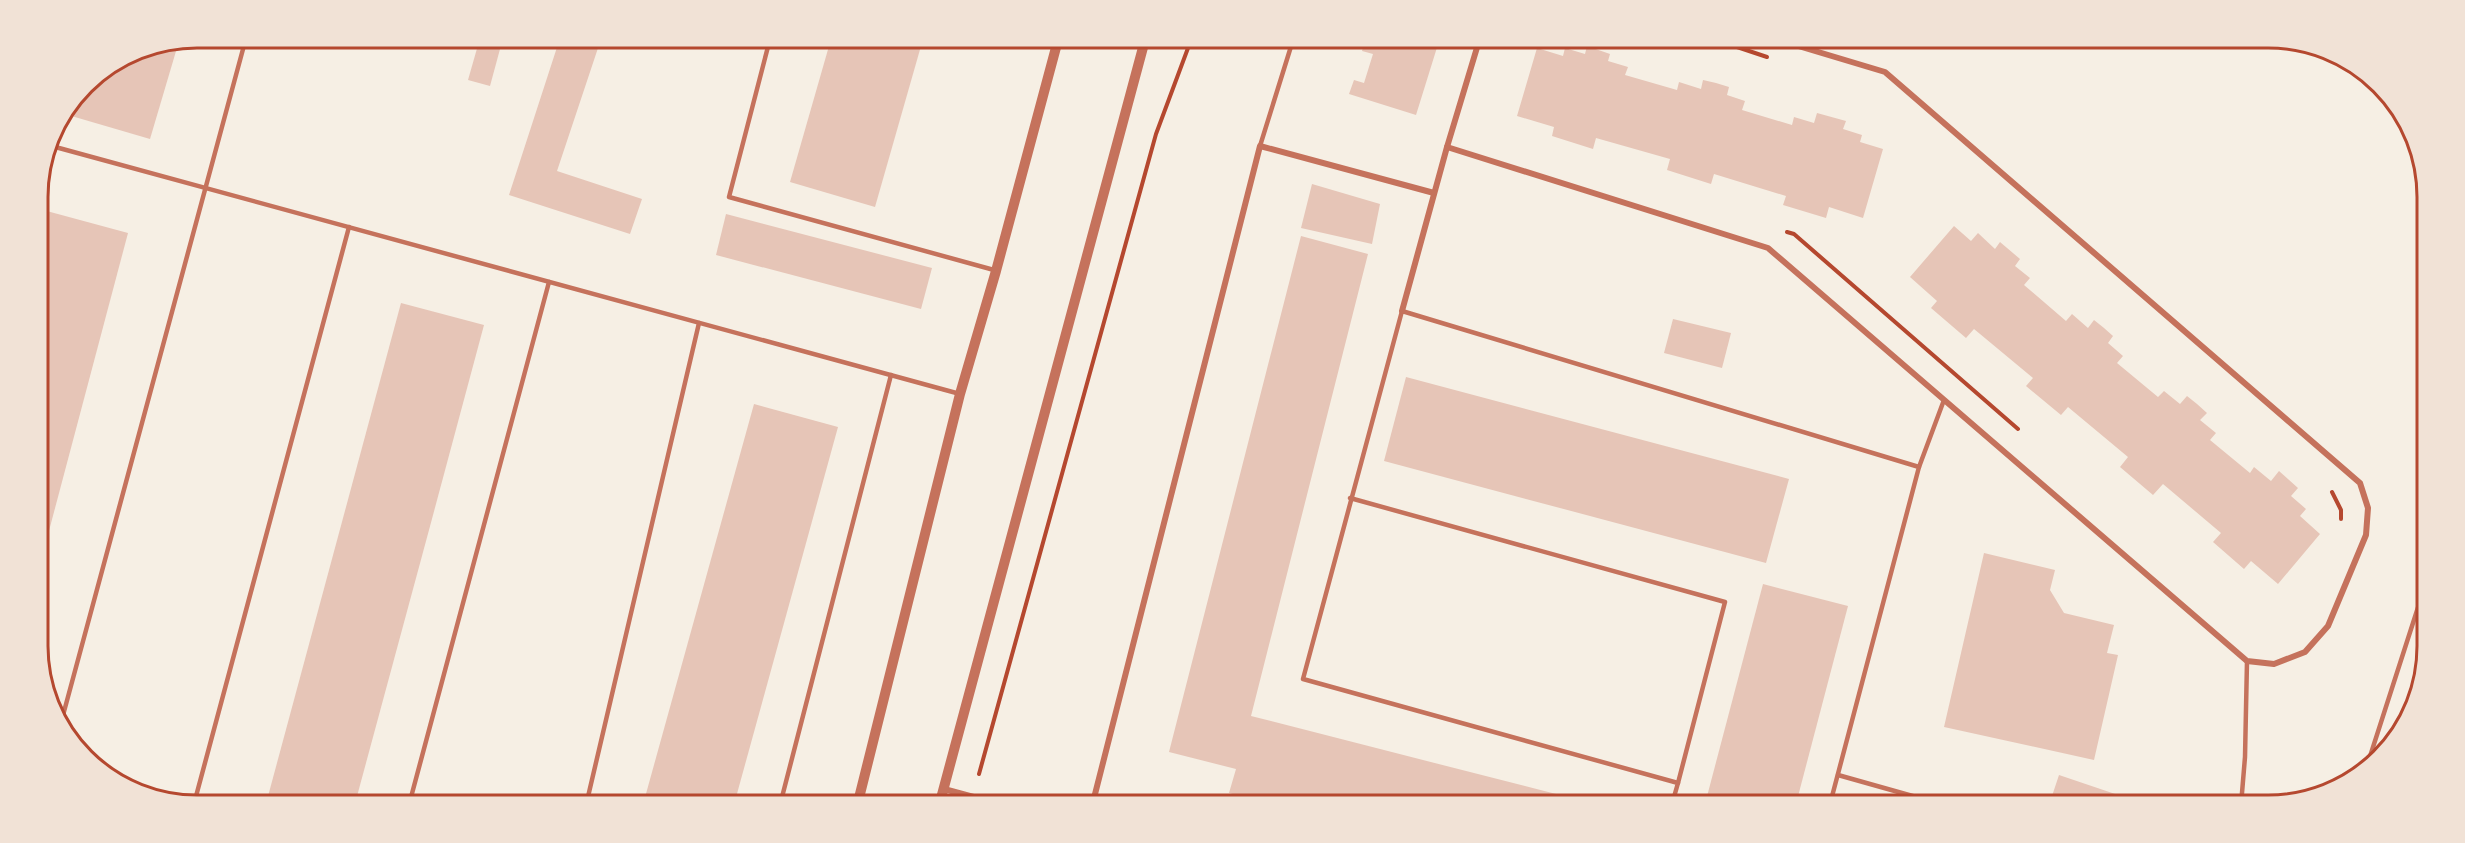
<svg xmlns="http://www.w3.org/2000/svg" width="2465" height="843" viewBox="0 0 2465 843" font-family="Manrope,sans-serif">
  <rect width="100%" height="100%" fill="#f6efe4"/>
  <g fill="#e6c5b7">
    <polygon points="480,38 503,38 490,86 468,80"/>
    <polygon points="560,38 601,39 557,171 642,199 630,234 509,195"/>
    <polygon points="831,39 923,39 875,207 790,182"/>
    <polygon points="179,41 150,139 68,115 71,105 85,84 137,50"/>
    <polygon points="1365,41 1439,41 1416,115 1349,94 1354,80 1364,83 1373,54 1362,51"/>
    <polygon points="1587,46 1610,54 1608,61 1628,67 1625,75 1677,90 1679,82 1701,89 1703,80 1716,83 1729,87 1727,95 1745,101 1742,110 1792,125 1794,117 1814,123 1817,113 1846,121 1843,129 1862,135 1860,142 1883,149 1863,218 1829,207 1826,218 1783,205 1786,196 1714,174 1711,184 1667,170 1670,159 1596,138 1593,149 1552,136 1554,127 1517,116 1537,48 1563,56 1565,48 1585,54"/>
    <polygon points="1312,184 1380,204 1372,244 1301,228"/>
    <polygon points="43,210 128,233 41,561 38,231"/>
    <polygon points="726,214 932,268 921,309 716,255"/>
    <polygon points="1954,226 1971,241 1978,233 1995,249 2000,242 2020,259 2015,266 2030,278 2024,285 2066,321 2072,314 2088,328 2094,320 2104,328 2113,336 2108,343 2123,356 2117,363 2158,397 2164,391 2180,404 2187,396 2197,404 2207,413 2200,420 2216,433 2210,440 2250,473 2254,467 2271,481 2279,471 2298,488 2291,496 2306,509 2300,516 2320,534 2278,584 2251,561 2244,569 2213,542 2221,533 2163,484 2153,495 2120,467 2128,457 2068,407 2061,415 2026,386 2033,378 1974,329 1966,338 1931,308 1937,301 1910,277"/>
    <polygon points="1301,236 1368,254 1251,716 1591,803 1266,803 1229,793 1236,769 1169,752"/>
    <polygon points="401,303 484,325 429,530 356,800 267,800"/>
    <polygon points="1673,319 1731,333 1722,368 1664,353"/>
    <polygon points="1406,377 1789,479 1766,563 1384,461"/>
    <polygon points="754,404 838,427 735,801 644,801"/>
    <polygon points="1984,553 2055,570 2050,590 2064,613 2114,625 2107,653 2118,655 2094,760 1944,727"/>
    <polygon points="1763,584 1848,606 1796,804 1705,804"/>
    <polygon points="2059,775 2127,798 2125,805 2049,805"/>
  </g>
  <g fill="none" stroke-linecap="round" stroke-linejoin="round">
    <g stroke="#b5482f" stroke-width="4">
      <polyline points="1719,41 1767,57"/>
      <polyline points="1787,232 1794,234 2018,429"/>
      <polyline points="2332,492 2341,510 2341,519"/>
      <polyline points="979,774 1156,134 1191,40"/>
    </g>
    <g stroke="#c5725c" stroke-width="4.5">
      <polyline points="770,39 729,197 994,270"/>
      <polyline points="48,145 960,394"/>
      <polyline points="1260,146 1293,40"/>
      <polyline points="1919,467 1944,400"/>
      <polyline points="1350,498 1725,602 1678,783"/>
      <polyline points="62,719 246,38"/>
      <polyline points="2365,772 2422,595"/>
      <polyline points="1838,775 1941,804"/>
      <polyline points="195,800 349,227"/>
      <polyline points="410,801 549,282"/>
      <polyline points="587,801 699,323"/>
      <polyline points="781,801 891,375"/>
      <polyline points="1672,804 1678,783 1303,679 1402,311 1919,467 1830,804"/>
      <polyline points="2241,805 2245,757 2247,661"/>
    </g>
    <g stroke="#c5725c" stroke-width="6">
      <polyline points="1447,147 1768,248 2247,661 2274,664 2305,652 2328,626 2366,535 2368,508 2360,483 1885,72 1785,42"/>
      <polyline points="1402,311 1447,147 1479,41"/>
      <polyline points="944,789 992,802"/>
      <polyline points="1093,802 1260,146 1434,193"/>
    </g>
    <g stroke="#c5725c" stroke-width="10">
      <polyline points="858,802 960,394 996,271 1058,40"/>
      <polyline points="940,802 1145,40"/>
    </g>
  </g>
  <path d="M0 0H2465V843H0ZM197 48H2268A149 149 0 0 1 2417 197V646A149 149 0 0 1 2268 795H197A149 149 0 0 1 48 646V197A149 149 0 0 1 197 48Z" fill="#f1e2d6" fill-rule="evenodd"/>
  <path fill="none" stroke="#b5482f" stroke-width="3" d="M197 48H2268A149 149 0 0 1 2417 197V646A149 149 0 0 1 2268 795H197A149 149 0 0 1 48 646V197A149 149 0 0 1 197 48Z"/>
</svg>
